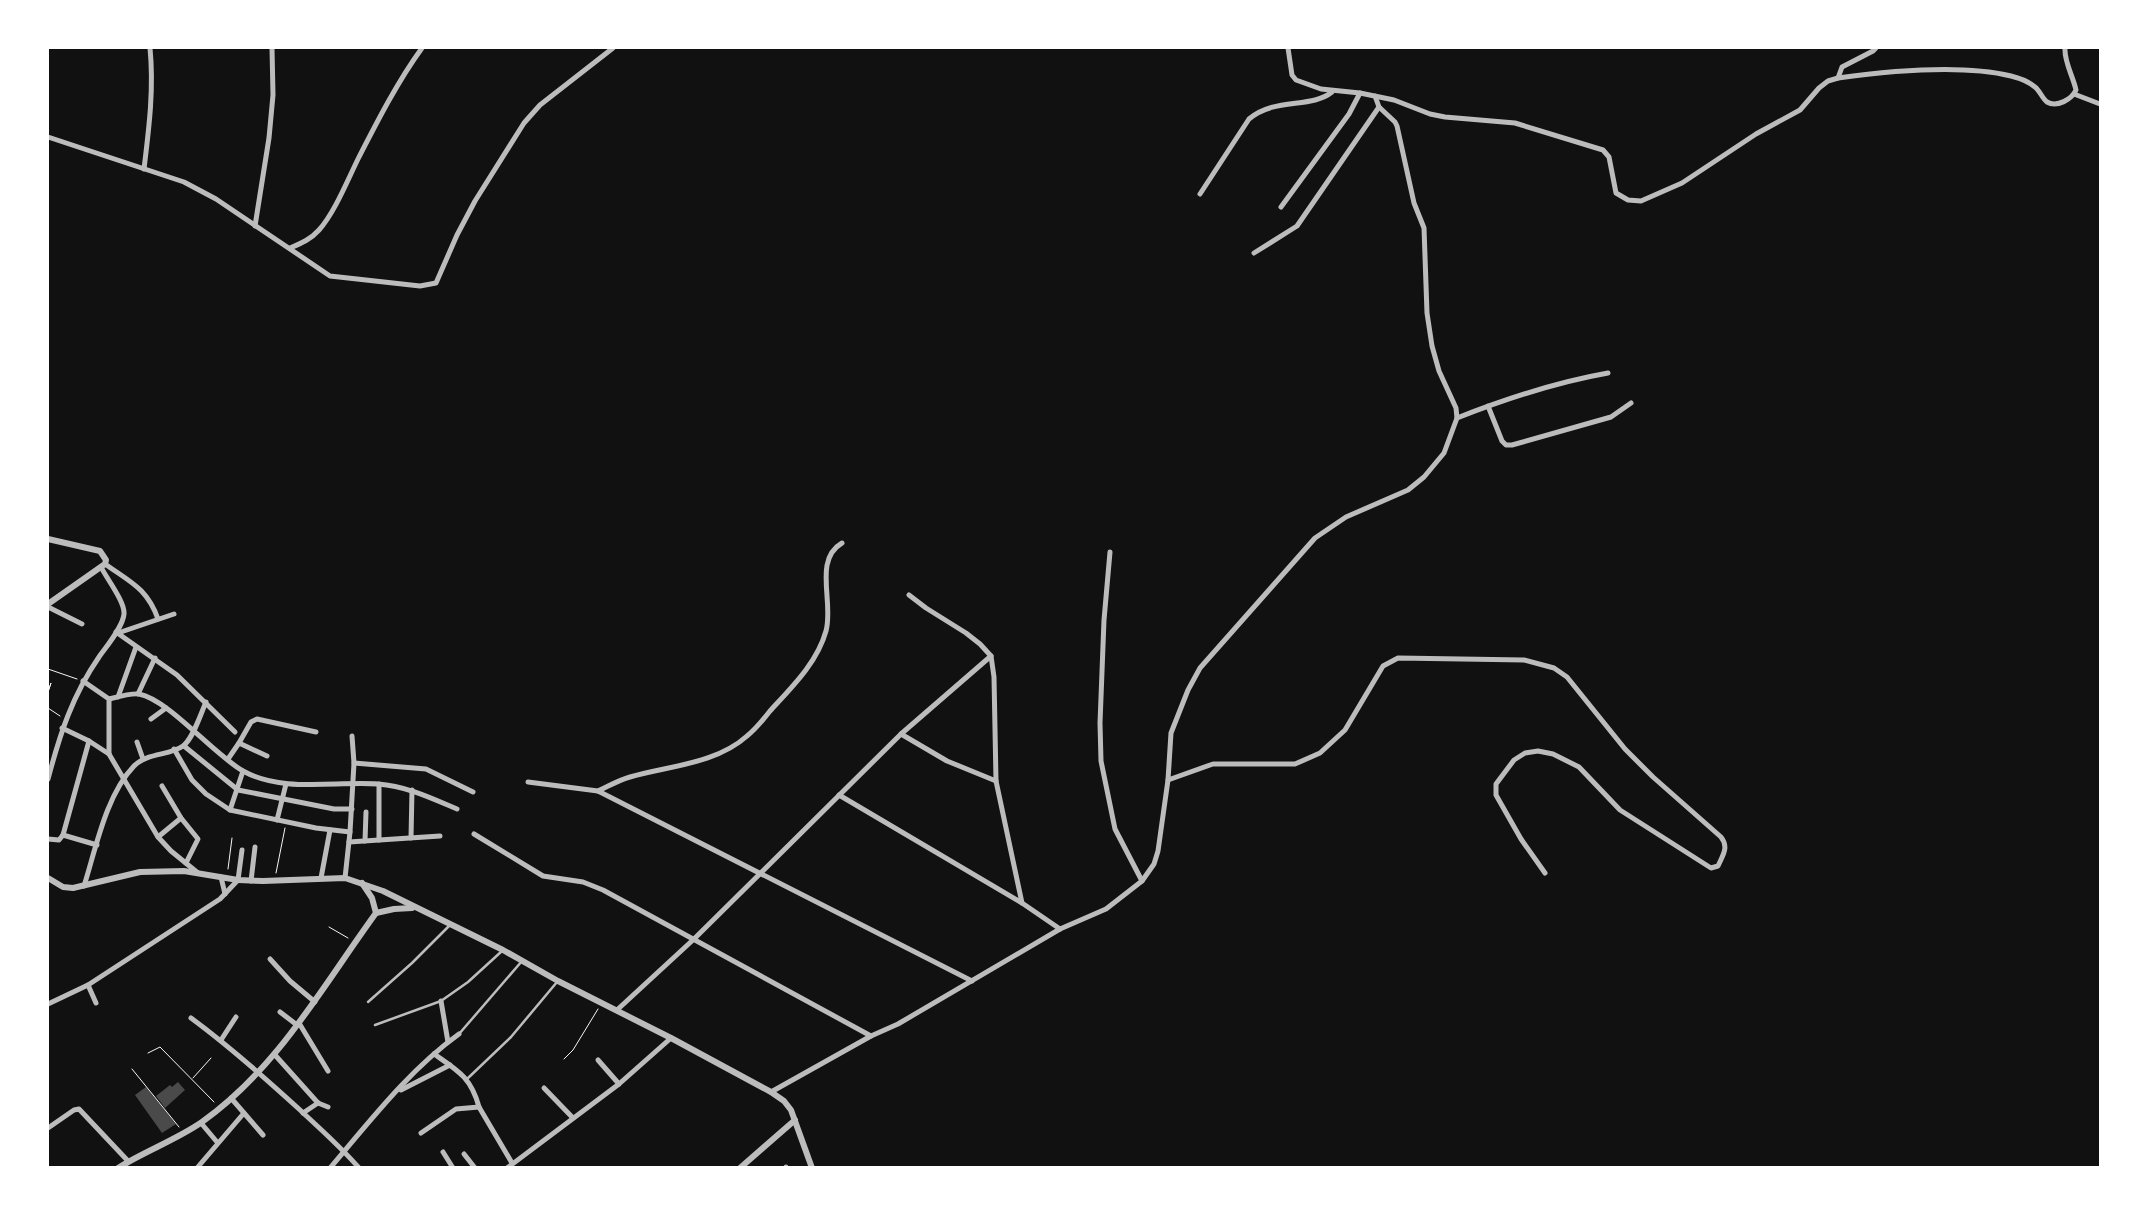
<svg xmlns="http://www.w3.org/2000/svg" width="2148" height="1215" viewBox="0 0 2148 1215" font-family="'IBM Plex Sans',sans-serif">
  <rect width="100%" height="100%" fill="#111"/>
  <g fill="#4a4a4a">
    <polygon points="178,1082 185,1090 165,1108 156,1096 170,1085 172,1087"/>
    <polygon points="146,1087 176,1124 162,1133 135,1095"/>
  </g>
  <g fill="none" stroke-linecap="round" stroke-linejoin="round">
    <g stroke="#f5f5f5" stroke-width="1">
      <polyline points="48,669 77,679"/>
      <polyline points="48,692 51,683 48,692"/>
      <polyline points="48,708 60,716"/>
      <polyline points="228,869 232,838"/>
      <polyline points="276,873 285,828"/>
      <polyline points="329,927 348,938"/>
      <polyline points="148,1053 160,1047 214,1102"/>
      <polyline points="564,1059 573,1050 598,1009"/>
      <polyline points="132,1069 179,1127"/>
      <polyline points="193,1078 211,1058"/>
    </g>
    <g stroke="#bcbcbc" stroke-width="2.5">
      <polyline points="368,1002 412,963 450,925"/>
      <polyline points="375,1025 441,1001 468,982 502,951"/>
      <polyline points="459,1034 522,961"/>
      <polyline points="467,1079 511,1037 557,982"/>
    </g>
    <g stroke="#bcbcbc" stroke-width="5">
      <path d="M 1288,48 L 1292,75 L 1296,80 L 1321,89 L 1360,93 L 1394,100 L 1430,114 L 1445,117 L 1515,123 L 1603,150 L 1609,157 L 1616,193 L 1628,200 L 1641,201 L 1682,183 L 1756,134 L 1800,110 L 1819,88 L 1828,81 L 1838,78 C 1889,71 1961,64 2011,76 C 2019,78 2028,81 2035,87 C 2040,91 2042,98 2047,102 C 2057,108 2072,99 2076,90 C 2073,76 2064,62 2065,48"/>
      <polyline points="1838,78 1842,67 1873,51 1876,48"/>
      <polyline points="2074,94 2100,104"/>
      <polyline points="48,137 184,182 216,199 330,276 420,286 436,283 457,235 475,201 524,123 540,105 613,48"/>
      <path d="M 144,169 C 149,128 154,89 150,48"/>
      <path d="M 1200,194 L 1249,119 C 1275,97 1311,109 1332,92"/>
      <polyline points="1281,207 1349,114 1360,93"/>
      <polyline points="255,226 269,138 273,95 272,48"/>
      <path d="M 290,248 C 302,243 311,239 319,230 C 335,212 348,179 359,157 C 378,120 398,81 422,48"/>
      <polyline points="1254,253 1297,226 1379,107"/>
      <polyline points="1488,406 1502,441 1506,445 1512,445 1611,417 1631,403"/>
      <path d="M 1457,418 C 1505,399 1557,382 1608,373"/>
      <polyline points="1110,552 1104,620 1100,723 1101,761 1115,829 1142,881"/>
      <path d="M 105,564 C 130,582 147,588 158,619"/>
      <polyline points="909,595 926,608 966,633 980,644 991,656 994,677 996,781 1022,903 1060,929"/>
      <polyline points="48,607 82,624"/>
      <polyline points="116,632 177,675 235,732"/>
      <polyline points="118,633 174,614"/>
      <polyline points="83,681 109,699 109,754 158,837 171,851 198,873"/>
      <polyline points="138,694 155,658"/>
      <polyline points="118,697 136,647"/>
      <path d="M 109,699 C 117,697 131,693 139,694 C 169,700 213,754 243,771 C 283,793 334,781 378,784 C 406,786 431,798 457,809"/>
      <polyline points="151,719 166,708"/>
      <polyline points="62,728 89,741 63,835"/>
      <polyline points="901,734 947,761 996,781"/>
      <polyline points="352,736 354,763"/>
      <polyline points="89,741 109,754"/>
      <polyline points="137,742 143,759"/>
      <polyline points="239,743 251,722 257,719 316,732"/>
      <polyline points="184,746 238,790 334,809 352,809"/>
      <polyline points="174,749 192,780 206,794 230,810 316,828 350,832"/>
      <polyline points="228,759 239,743 267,756"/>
      <path d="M 48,779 C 60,734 72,696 99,657 C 106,647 123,627 124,614 C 125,602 107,579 101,567"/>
      <path d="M 1168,780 L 1213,764 L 1295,764 L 1320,753 L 1345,730 L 1383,666 L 1398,658 L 1524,660 L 1554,668 L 1567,677 L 1625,749 L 1653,777 L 1721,837 C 1729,847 1723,855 1718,866 L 1711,868 L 1620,810 L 1579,767 L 1553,754 L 1538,751 L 1525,753 L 1514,760 L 1496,784 L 1496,795 L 1521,839 L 1545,873"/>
      <polyline points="528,782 598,791 972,981"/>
      <polyline points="162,786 181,818 198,839 186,863"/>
      <path d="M 598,791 C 609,786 619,780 630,777 C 668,766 716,764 747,736 C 756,729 763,720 770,711 C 792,687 817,663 826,631 C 834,602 813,560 842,543"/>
      <polyline points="839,795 1022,903"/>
      <polyline points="230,810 243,771"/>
      <polyline points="277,820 286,784"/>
      <polyline points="474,834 543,876 583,882 603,890 871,1036"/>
      <polyline points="63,835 97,845"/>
      <polyline points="158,837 181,818"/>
      <polyline points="411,838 412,790"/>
      <polyline points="48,839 59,840 63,835"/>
      <polyline points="379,840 379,784"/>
      <polyline points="365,841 366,812"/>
      <polyline points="349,842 440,836"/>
      <polyline points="221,877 225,894"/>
      <polyline points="321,878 330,830"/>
      <polyline points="345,878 350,832 354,763 426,769 473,792"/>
      <polyline points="251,881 255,847"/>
      <path d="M 84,886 C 96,848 106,795 134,766 C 148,752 169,756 183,746 C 193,739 201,713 206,702"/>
      <polyline points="270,959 290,981 315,1002"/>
      <polyline points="88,985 96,1003"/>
      <polyline points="441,1001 448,1042"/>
      <polyline points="48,1004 88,985 220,899 238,880 242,850"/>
      <polyline points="617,1010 694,939 901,734 991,656"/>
      <polyline points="280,1012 297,1025"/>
      <path d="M 191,1018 C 229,1046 264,1077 299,1109 C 319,1128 340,1146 359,1168"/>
      <polyline points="299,1023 328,1071"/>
      <polyline points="221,1040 236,1017"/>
      <path d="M 434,1054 C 457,1070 471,1077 479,1107"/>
      <polyline points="275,1055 318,1103"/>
      <polyline points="598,1060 619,1084"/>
      <polyline points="544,1088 573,1118"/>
      <polyline points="401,1090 450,1065"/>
      <polyline points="771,1092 871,1036 898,1024 1060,929 1106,909 1142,881 1154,864 1158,851 1168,780 1171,733 1188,690 1200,668 1315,538 1346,517 1408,490 1424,477 1444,453 1457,418 1456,408 1439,371 1432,346 1427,313 1424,228 1414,203 1397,126 1395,122 1379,107 1375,96"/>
      <polyline points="231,1098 263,1135"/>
      <polyline points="318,1103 328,1107"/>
      <polyline points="303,1113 318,1103"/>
      <polyline points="201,1123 217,1142"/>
      <polyline points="48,1128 74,1110 79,1109 128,1161"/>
      <polyline points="421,1133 456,1109 479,1107 512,1163"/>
      <polyline points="443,1152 453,1168"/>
      <polyline points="464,1154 475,1168"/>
      <polyline points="786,1167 786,1168"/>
      <polyline points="197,1168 244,1113"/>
      <path d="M 330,1168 C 370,1121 409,1070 459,1034"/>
      <polyline points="507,1168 619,1084 671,1038"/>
    </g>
    <g stroke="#bcbcbc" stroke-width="6">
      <polyline points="48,539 100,551 106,560 105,564 48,604"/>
      <polyline points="48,878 63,887 73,888 140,872 184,871 238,880 263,881 345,878 383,891 503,950 558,981 671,1038 771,1092 784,1101 791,1110 812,1168"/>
      <polyline points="362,883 372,898 376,913"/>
      <path d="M 118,1168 C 145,1151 176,1140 202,1122 C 278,1068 322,987 376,913 L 394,909 L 412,908"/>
      <polyline points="740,1168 795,1120"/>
    </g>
  </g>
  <rect width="2148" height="1215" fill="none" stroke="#ffffff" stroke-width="98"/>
</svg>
